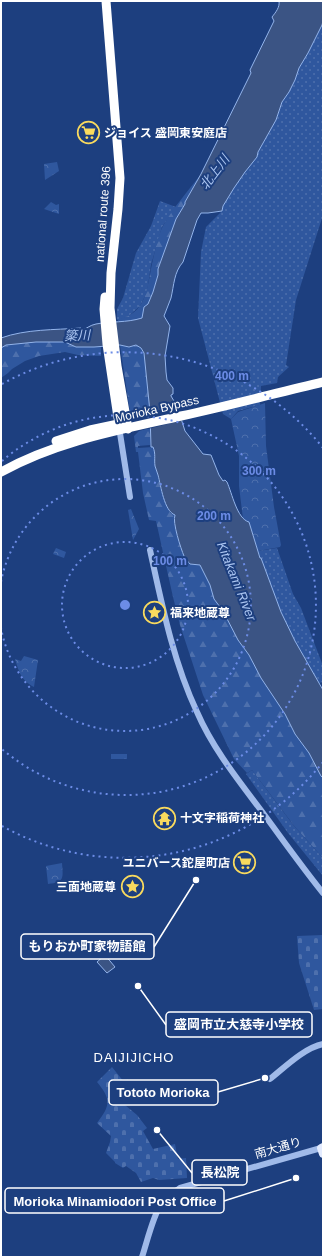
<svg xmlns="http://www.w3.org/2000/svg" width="324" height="1258" viewBox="0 0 324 1258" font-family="Arial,'Noto Sans JP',sans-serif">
  <defs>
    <pattern id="grass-dots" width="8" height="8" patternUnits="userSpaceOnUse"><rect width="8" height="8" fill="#2f579e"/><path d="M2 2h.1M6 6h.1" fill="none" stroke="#4e70ad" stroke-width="1.8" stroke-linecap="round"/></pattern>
    <pattern id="forest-firs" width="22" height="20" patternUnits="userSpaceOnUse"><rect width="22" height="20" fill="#2f579e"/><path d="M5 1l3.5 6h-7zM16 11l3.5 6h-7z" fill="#4e70ad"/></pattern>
    <pattern id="cemetery-stones" width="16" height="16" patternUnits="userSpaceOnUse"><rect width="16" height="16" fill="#2f579e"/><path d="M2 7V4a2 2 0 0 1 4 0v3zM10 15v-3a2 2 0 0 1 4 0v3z" fill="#4e70ad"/></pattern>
    <pattern id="park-crowns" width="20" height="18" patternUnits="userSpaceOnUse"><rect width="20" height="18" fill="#2f579e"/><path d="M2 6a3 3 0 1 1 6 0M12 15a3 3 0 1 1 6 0" fill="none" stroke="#4e70ad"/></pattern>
  </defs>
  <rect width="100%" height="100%" fill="#1d3f7f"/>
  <g fill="url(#grass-dots)">
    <polygon points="323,21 323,215 296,300 286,365 289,367 278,377 277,383 261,386 260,405 238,411 231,419 223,414 198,318 201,252 206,227 222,211 223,206 234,188 245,172 257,157 258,152 276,120 282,102 289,92 295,80 299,68 308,53"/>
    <polygon points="160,201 176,207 162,227 151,265 147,292 140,306 130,315 124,318 117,320 117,309 123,298 136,253 151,226"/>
    <polygon points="277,548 293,594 301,608 323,666 323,682 319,683 295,641 281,612 258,551"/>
    <polygon points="252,770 294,826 323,858 323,876 288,833 246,774"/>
  </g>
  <g fill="url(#forest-firs)">
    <path d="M 201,174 L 185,202 L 185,204 L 176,219 L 158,269 L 158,275 L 153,292 L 148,304 L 144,307 L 142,318 L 130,322 L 118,322 L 118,319 C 147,314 147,287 152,264 C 154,255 158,235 163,226 C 173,208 188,191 201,174 Z"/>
    <polygon points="36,342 65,342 76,347 101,347 101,356 78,355 65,352 39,356 25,361 12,369 8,373 1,378 1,348 6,345"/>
    <path d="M 120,345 L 129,347 L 137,345 L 141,348 L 144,353 L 150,412 C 142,414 137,417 130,412 Z"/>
    <path d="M 150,428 L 150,445 L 138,446 L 138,448 L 153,447 C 156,454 154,457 155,463 C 158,476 161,497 169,507 C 168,512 171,514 175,515 C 174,518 173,518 174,521 C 174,527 182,553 185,557 C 188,560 192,563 195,565 L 200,565 L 210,585 L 214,599 L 223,611 L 238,640 L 249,655 L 261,678 L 285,714 L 295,734 L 309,753 L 321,775 L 323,778 L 323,858 L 295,827 L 252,770 L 247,773 L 234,759 L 203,695 L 180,625 L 173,597 L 156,521 L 149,520 L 143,493 L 138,452 L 136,452 L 134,436 L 139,431 Z"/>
  </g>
  <g fill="url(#cemetery-stones)">
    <polygon points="323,935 323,1009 314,1010 299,963 297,936"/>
    <path d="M 112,1067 L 124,1082 L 128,1079 L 126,1083 L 133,1089 L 120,1101 L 137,1115 L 147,1128 L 143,1131 L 153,1149 L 175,1144 L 178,1159 L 186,1158 L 187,1178 L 159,1180 L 153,1178 L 141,1182 L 136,1173 L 126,1166 L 123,1168 L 115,1163 L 115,1162 L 106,1153 L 110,1142 L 111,1136 L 97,1123 C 111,1105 111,1099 97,1082 Z"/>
  </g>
  <g fill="url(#park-crowns)">
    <polygon points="57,162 59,171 45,180 44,164"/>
    <polygon points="51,202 56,205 59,204 59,214 44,209"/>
    <polygon points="265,403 266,446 274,507 281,545 280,547 258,551 249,522 246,522 243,519 239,486 239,456 231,419 238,412"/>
    <polygon points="131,509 139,529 133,540 128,510"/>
    <polygon points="56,548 66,552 64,558 53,554"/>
    <path d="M 24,656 L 38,660 L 34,687 C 21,680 19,672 15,659 L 21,661 Z"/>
    <rect x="111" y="754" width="16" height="5"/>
    <path d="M 62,863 C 63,878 65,882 48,884 L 46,866 Z"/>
  </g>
  <g fill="#3b5484" stroke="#93b4eb">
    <path d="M 279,1 L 323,1 L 323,21 L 322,25 L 308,53 L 299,68 L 295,80 L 289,92 L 282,102 L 276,120 L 258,152 L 257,157 L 245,172 L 234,188 L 223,206 L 222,211 L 208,213 L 201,213 L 197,220 L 183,262 C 174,272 174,285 171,298 C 169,304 166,310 164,316 L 170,326 L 165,356 L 166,372 L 167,380 L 173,388 L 173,394 L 171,395 L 171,396 L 177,406 L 185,431 L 203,454 L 211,455 L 219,475 L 223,481 L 225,480 L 227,482 C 232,493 237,519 249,522 L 260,558 L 261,558 L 281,612 L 295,641 L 323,690 L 323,778 L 321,776 L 309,753 L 295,734 L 285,714 L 261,678 L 249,655 L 238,640 L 223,611 L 214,599 L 210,585 L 200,565 L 190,564 C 188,562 186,559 184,556 C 181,549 172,522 175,515 C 164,511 161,486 158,475 C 157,472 156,469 155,466 C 154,459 156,454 153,447 L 151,447 L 150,412 L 144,353 L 141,348 L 136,345 L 129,347 L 120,345 L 94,347 L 76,347 L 65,342 L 36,342 L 6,345 L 1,348 L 1,338 C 26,329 54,330 81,328 L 81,331 C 86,329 90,325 96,324 C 111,321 126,323 142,318 L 144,307 L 148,304 L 153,292 L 158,275 L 158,269 L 176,219 L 185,204 L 185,202 L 201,174 L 251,73 L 250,70 L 274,21 L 272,17 C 276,12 280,7 279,1 Z"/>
    <polygon points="105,955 115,967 107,973 97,962"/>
  </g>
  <polygon fill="#1d3f7f" points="179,405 183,420 148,429 148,413"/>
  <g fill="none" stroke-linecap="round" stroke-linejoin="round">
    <g stroke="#a0bae9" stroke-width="6">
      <polyline points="119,427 130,497"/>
      <path d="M 150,550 C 162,605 173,661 197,712 C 213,749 239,781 263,813 C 283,840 302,867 323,893"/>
      <path d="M 270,1079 C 285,1067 304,1048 323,1044"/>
      <path d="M 142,1257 C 147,1242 153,1216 161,1204 C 166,1197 173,1193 180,1188 L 321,1148"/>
    </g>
    <polyline stroke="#e3ebfe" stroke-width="8" points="323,1147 321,1148 323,1154"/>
    <g stroke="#fff" stroke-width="9">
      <polyline points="106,1 120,178 118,209 111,273 110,308 117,366 128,429"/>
      <polyline points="105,297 104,309 107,344 119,424"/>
      <polyline points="56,441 90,430 123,423"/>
      <path d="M 1,472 C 57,441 119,430 181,416 C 228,406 276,393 323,382"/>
    </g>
  </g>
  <g fill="none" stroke="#6c8ce6" stroke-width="2" stroke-dasharray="2 4">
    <circle cx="125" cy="605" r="63"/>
    <path d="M1 582A126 126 0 1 1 1 628"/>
    <path d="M2 461A190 190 0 1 1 2 749"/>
    <path d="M323 762A253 253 0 0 1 2 826M2 384A253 253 0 0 1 323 448"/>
  </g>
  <defs>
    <symbol id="supermarket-ring" viewBox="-11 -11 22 22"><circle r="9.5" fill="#1d3f7f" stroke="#f9da5e" stroke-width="1.5"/><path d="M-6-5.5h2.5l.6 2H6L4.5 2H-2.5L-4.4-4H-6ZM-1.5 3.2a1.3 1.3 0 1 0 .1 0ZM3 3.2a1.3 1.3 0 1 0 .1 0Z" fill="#f9da5e"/></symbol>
    <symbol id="sight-ring" viewBox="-11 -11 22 22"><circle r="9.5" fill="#1d3f7f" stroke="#f9da5e" stroke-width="1.5"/><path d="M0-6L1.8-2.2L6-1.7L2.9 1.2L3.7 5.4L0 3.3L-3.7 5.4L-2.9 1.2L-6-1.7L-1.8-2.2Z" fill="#f9da5e"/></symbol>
    <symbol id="temple-ring" viewBox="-11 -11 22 22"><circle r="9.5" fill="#1d3f7f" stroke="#f9da5e" stroke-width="1.5"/><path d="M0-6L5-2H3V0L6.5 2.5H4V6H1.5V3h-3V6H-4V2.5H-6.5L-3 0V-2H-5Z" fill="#f9da5e"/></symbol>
  </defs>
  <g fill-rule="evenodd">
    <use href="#supermarket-ring" x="76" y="120" width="25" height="25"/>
    <use href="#sight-ring" x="142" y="600" width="25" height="25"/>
    <use href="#temple-ring" x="152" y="806" width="25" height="25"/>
    <use href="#supermarket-ring" x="232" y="850" width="25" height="25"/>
    <use href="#sight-ring" x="120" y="874" width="25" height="25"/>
  </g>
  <g text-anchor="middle" stroke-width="4" stroke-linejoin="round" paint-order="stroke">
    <g font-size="12" font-weight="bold" fill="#fff" stroke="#1d3f7f" text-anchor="start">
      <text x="104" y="137">ジョイス 盛岡東安庭店</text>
      <text x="170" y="617">福来地蔵尊</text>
      <text x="180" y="822">十文字稲荷神社</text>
      <text x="230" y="867" text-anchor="end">ユニバース鉈屋町店</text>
      <text x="116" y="891" text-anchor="end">三面地蔵尊</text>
    </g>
    <g font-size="12" fill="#fff" stroke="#1d3f7f">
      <text transform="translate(103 214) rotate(-86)" y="4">national route 396</text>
      <text transform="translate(157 409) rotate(-13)" y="4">Morioka Bypass</text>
      <text transform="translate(278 1148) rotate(-16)" y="4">南大通り</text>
    </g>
    <g font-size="13" font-style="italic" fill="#abc5f1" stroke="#1d3f7f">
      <text transform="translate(214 172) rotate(-53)" y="5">北上川</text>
      <text transform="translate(77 335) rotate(-2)" y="5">簗川</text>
      <text transform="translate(237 581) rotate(68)" y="5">Kitakami River</text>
    </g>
    <g font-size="13" letter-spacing="1" fill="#fff" stroke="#1d3f7f">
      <text x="134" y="1062">DAIJIJICHO</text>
    </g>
  </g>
  <circle cx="125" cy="605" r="6" fill="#6c8ce6" stroke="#1d3f7f" stroke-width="2"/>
  <g font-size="12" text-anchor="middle" font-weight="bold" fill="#6c8ce6" stroke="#1d3f7f" stroke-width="4" stroke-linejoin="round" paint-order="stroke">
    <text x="232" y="380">400 m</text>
    <text x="259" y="475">300 m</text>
    <text x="214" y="520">200 m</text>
    <text x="170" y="565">100 m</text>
  </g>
  <path fill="none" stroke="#fff" stroke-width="1.5" d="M196 880L154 947M138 986L166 1025M265 1078L218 1092M157 1130L192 1173M296 1178L224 1201"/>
  <g fill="#fff" stroke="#1d3f7f" stroke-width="1.5">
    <circle cx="196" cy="880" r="4"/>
    <circle cx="138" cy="986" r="4"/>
    <circle cx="265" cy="1078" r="4"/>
    <circle cx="157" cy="1130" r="4"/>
    <circle cx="296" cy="1178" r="4"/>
  </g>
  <g fill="#1d3f7f" stroke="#fff" stroke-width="1.5">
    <rect x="21" y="934" width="133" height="25" rx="4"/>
    <rect x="166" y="1012" width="146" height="25" rx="4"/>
    <rect x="109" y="1080" width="109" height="25" rx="4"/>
    <rect x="192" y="1160" width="55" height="25" rx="4"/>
    <rect x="5" y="1188" width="219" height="25" rx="4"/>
  </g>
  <g font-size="13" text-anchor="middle" font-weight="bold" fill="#fff">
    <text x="87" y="951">もりおか町家物語館</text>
    <text x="239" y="1029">盛岡市立大慈寺小学校</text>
    <text x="163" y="1097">Tototo Morioka</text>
    <text x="220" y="1177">長松院</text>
    <text x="115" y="1206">Morioka Minamiodori Post Office</text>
  </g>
  <rect width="324" height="1258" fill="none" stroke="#ffffff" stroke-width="4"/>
</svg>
